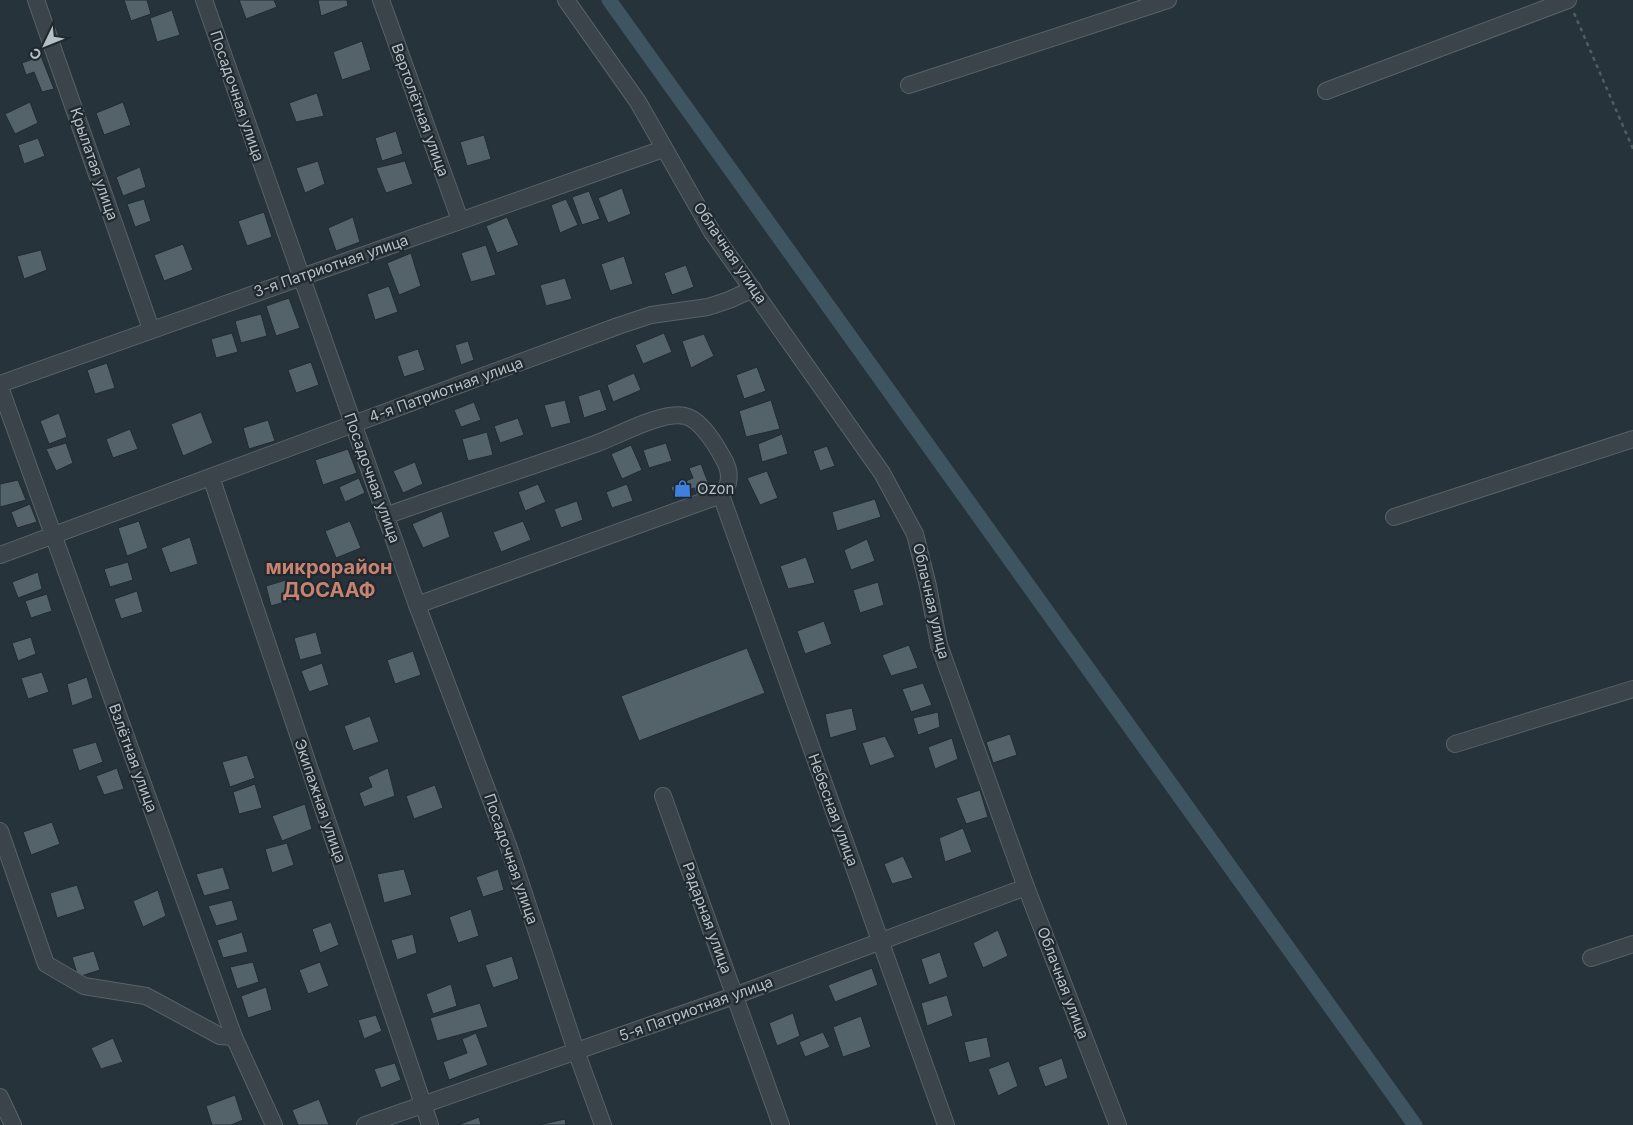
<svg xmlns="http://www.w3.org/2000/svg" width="1633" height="1125" viewBox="0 0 1633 1125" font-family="Inter,sans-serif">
  <rect width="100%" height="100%" fill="#26333a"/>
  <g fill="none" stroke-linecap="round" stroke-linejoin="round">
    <polyline stroke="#3e5460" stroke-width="15" points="609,0 1415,1125"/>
  </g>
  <g fill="#54626a" stroke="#212b31">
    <polygon points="124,0 147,0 151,14 131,21"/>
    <polygon points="239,0 274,0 277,7 246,19"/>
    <polygon points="318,0 347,0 348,6 321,16"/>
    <polygon points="172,10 180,35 157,42 150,18"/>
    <polygon points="362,41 371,70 342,80 333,52"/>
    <polygon points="41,56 54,89 42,92 34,72 26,75 22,63"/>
    <polygon points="317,93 324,116 296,122 289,103"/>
    <polygon points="30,102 38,123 15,134 5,114"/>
    <polygon points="123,102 131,125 104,135 96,113"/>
    <polygon points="396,131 403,154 382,161 375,138"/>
    <polygon points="484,135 491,159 467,166 460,142"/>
    <polygon points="38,138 45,156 24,164 18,145"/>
    <polygon points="318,161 325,184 305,193 296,168"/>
    <polygon points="405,161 413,184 386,193 376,168"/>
    <polygon points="140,167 146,187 123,196 116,177"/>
    <polygon points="622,188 631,214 608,223 598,198"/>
    <polygon points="589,191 600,219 582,225 572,197"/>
    <polygon points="144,199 151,221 135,227 127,204"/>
    <polygon points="566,199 578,225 560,233 551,205"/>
    <polygon points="264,212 272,237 247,246 238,221"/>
    <polygon points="353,217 360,242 336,251 328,228"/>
    <polygon points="507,217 519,245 497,253 486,226"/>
    <polygon points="183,244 193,270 164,281 154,255"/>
    <polygon points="486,245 496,275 471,282 461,253"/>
    <polygon points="41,250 47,270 24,279 17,256"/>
    <polygon points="411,253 421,286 399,295 387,263"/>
    <polygon points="624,256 633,284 610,291 601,264"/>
    <polygon points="686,265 694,287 672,295 664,273"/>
    <polygon points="565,278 572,299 546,306 540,285"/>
    <polygon points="389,286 398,312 375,320 367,294"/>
    <polygon points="289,298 300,328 276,336 266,306"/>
    <polygon points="261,314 267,336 241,343 235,321"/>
    <polygon points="232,333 238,352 216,358 211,339"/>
    <polygon points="664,333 672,352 643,364 635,345"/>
    <polygon points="704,334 714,356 691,368 682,341"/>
    <polygon points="468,341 474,360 461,365 455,345"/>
    <polygon points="418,349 425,370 404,377 397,356"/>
    <polygon points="311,362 319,385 296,393 288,370"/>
    <polygon points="107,363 115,388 95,394 87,370"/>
    <polygon points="757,367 766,391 744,399 736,375"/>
    <polygon points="634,373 641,390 613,402 607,385"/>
    <polygon points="600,389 607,410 584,418 578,396"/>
    <polygon points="565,400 571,423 551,428 544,405"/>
    <polygon points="771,400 780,429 746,437 739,411"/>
    <polygon points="474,402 481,420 461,427 454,410"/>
    <polygon points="201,412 213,443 183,456 171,424"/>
    <polygon points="59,413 67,437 49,444 40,421"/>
    <polygon points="518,418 524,435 500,443 494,426"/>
    <polygon points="268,420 275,441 249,449 243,428"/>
    <polygon points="130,429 138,449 113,458 106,439"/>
    <polygon points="487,432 493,455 468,461 462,439"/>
    <polygon points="782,434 788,454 762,462 758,444"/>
    <polygon points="66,443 73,463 56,471 46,449"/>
    <polygon points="666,443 672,461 649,468 643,450"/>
    <polygon points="631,445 642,470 622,479 611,454"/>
    <polygon points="827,446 835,466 820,471 813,451"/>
    <polygon points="348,449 357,473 323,485 315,460"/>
    <polygon points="415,462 423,484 403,493 393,471"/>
    <polygon points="701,464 711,490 697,496 694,488 674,496 671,487 693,478 689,468"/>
    <polygon points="767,471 778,498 760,505 747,478"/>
    <polygon points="359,478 365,493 345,502 339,487"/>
    <polygon points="18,480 26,500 0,507 0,484"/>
    <polygon points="538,484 546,502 525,511 518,492"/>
    <polygon points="627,484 633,501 612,508 606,492"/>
    <polygon points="875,499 881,517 837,531 832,512"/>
    <polygon points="577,501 583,520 561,528 554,509"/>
    <polygon points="30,504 37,522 17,528 11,512"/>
    <polygon points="442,511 450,537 423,548 412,524"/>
    <polygon points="139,521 148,548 127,556 118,528"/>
    <polygon points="350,521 361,548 336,558 325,531"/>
    <polygon points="523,521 531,540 501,552 493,532"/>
    <polygon points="190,537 198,564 170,573 161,548"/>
    <polygon points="867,539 875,561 851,570 844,550"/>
    <polygon points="806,557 815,583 788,589 780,566"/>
    <polygon points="128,562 133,580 110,587 104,569"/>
    <polygon points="38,572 42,589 18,598 12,582"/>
    <polygon points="289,579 295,599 271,606 266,586"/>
    <polygon points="878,582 884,605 860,613 853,590"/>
    <polygon points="137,591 143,612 121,619 114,599"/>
    <polygon points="47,594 52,611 31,618 25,601"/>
    <polygon points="824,621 832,644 805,654 797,631"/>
    <polygon points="316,632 322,654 300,660 294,638"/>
    <polygon points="31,637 36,654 18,661 12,643"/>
    <polygon points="909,645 918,668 891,676 882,655"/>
    <polygon points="747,648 765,693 639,741 621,696"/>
    <polygon points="413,651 421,675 395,684 387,660"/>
    <polygon points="322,663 329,685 309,692 301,671"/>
    <polygon points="42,672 49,692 28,699 21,678"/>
    <polygon points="87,677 93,698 72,706 67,684"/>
    <polygon points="923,683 932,705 911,712 902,689"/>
    <polygon points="852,708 857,730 830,738 825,714"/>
    <polygon points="938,712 940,727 918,735 913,718"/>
    <polygon points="370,716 379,742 353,751 344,726"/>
    <polygon points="1010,734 1017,755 993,763 986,742"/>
    <polygon points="885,736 895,757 870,766 862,743"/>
    <polygon points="952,738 958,759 935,769 928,747"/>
    <polygon points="96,742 103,762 79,771 72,749"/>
    <polygon points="247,755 255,778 230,787 222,762"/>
    <polygon points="117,768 124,789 104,795 96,776"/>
    <polygon points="388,768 395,796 364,807 359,793 372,787 368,777"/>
    <polygon points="255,784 262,808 239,814 233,792"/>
    <polygon points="435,785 443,808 414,819 406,796"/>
    <polygon points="980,790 988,817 966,824 956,798"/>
    <polygon points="305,804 312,829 282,841 272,816"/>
    <polygon points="52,822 60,844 31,855 23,832"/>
    <polygon points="963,828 972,852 945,862 939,838"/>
    <polygon points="287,843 294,865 272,873 265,849"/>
    <polygon points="903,856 913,878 892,884 884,864"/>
    <polygon points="223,867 230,889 204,896 196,874"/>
    <polygon points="404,869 412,895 384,903 377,874"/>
    <polygon points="498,869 504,890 483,897 476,877"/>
    <polygon points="77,885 85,909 57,918 50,893"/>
    <polygon points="158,890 166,916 143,927 133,901"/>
    <polygon points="232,900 238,920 216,926 208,906"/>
    <polygon points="471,909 479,936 458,943 449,917"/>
    <polygon points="331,922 339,945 320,953 312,929"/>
    <polygon points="998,930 1008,956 983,968 973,943"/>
    <polygon points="242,932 248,952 223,958 217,940"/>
    <polygon points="413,934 417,953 397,960 391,940"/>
    <polygon points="94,951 100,970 78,977 72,957"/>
    <polygon points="940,952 948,977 929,985 921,959"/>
    <polygon points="512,956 519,979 493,988 485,965"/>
    <polygon points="253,962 259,982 237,989 230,967"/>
    <polygon points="320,962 329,986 308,994 299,970"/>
    <polygon points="872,968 878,985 835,1002 828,985"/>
    <polygon points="451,984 457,1006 433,1014 426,994"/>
    <polygon points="266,987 272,1010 248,1018 241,996"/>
    <polygon points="947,995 953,1016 927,1026 921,1003"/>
    <polygon points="480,1003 488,1027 437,1041 430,1018"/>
    <polygon points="793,1013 800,1036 777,1046 769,1023"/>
    <polygon points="376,1015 382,1031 364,1039 358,1020"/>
    <polygon points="861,1016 871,1047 843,1057 833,1027"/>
    <polygon points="823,1032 830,1047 805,1057 799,1042"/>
    <polygon points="476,1033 488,1065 449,1080 443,1062 467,1053 462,1039"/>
    <polygon points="987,1037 991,1057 969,1063 964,1042"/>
    <polygon points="113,1038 123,1062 101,1069 91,1048"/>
    <polygon points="1062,1058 1068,1078 1045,1087 1038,1067"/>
    <polygon points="1009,1061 1018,1086 998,1096 988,1069"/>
    <polygon points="395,1063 401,1080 381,1088 374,1069"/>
    <polygon points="235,1095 243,1120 231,1125 212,1125 206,1106"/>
    <polygon points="319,1099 329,1125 298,1125 292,1110"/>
    <polygon points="479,1117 481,1125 458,1125"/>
    <polygon points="565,1119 566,1125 539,1125"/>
  </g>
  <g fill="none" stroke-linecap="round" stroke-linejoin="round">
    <defs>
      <g id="minor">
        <polyline points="36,0 151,329"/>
        <polyline points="204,0 417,605 509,848 576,1051 603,1125"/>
        <polyline points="381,0 460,220"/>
        <polyline points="566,0 638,102 712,232 882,473 915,534 928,586 939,645 1026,887 1118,1125"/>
        <polyline points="909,85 1168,0"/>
        <polyline points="1326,91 1568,0"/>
        <polyline points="0,384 663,149"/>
        <polyline points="0,387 234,1037 274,1125"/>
        <polyline points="211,477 430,1125"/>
        <polyline points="721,495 946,1125"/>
        <path d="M 385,516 C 455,491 525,469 595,444 C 618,436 661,411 685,416 C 700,419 716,445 723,458 C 731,471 731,485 721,495 L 417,605"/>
        <polyline points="1394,517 1633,439"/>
        <polyline points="0,555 618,326 651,315 708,307 729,300 753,289"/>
        <polyline points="1455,744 1633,689"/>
        <polyline points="663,796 781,1125"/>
        <polyline points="0,831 46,964 84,986 146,996 220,1036 234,1037"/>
        <polyline points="1591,958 1633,944"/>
        <polyline points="0,1097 13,1125"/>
        <polyline points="365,1125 734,996 1026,887"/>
      </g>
    </defs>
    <use href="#minor" stroke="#586268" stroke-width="18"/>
    <polyline stroke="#4d5e5d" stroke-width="2.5" stroke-dasharray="4 4" stroke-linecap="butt" points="1574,13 1633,149"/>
    <use href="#minor" stroke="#3a444a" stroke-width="16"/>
  </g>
  <defs>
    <symbol id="shop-bare" viewBox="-9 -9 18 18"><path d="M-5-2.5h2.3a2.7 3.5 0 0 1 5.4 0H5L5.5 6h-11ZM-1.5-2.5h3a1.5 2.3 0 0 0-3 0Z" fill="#3f7fe0" stroke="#1f292f" stroke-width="2.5" paint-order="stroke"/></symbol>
  </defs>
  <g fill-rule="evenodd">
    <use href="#shop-bare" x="670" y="476" width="25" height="25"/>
  </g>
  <g text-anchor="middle" stroke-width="4.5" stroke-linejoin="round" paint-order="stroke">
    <g font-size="15" fill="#b5bfc6" stroke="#1f292f">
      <text transform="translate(237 96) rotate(71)" y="5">Посадочная улица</text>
      <text transform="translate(420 110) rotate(70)" y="5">Вертолётная улица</text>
      <text transform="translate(94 164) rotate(71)" y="5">Крылатая улица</text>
      <text transform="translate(730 253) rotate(56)" y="5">Облачная улица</text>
      <text transform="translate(331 266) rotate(-19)" y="5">3-я Патриотная улица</text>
      <text transform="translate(446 390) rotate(-20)" y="5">4-я Патриотная улица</text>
      <text transform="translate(372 478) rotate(70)" y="5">Посадочная улица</text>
      <text transform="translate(931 601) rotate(77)" y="5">Облачная улица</text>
      <text transform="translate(133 758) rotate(70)" y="5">Взлётная улица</text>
      <text transform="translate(320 801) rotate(71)" y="5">Экипажная улица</text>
      <text transform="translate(833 810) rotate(70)" y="5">Небесная улица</text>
      <text transform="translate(511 859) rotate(71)" y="5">Посадочная улица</text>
      <text transform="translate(707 918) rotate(70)" y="5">Радарная улица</text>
      <text transform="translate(1063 983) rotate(69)" y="5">Облачная улица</text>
      <text transform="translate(696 1009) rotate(-20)" y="5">5-я Патриотная улица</text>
    </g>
    <g font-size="15" fill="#b5bfc6" stroke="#1f292f" text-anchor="start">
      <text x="697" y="494">Ozon</text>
    </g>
    <g font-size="20" font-weight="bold" fill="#c7836f" stroke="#1f292f">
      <text x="329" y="574">микрорайон<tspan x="329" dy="23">ДОСААФ</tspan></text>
    </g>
  </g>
  <g transform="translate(45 45) rotate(227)" stroke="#1f292f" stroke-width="4" paint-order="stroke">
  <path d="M0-4L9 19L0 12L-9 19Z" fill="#b5bfc6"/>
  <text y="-8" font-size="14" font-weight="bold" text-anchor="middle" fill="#b5bfc6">С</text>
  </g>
</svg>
